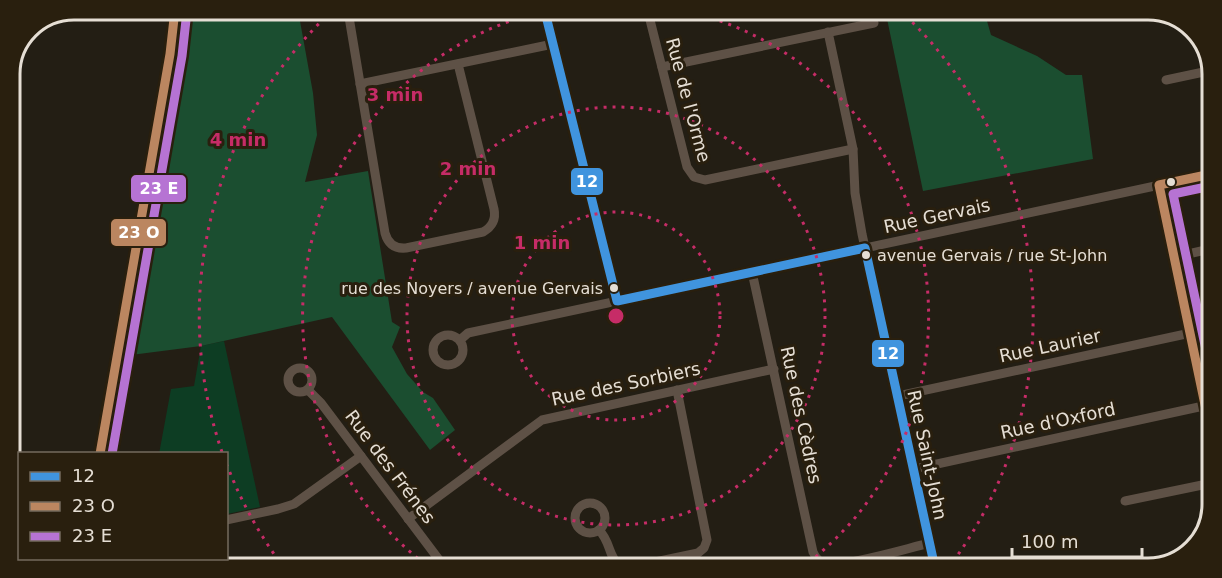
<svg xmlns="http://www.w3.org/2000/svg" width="1222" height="578" viewBox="0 0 1222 578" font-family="'DejaVu Sans',sans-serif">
  <rect width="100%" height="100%" fill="#231e14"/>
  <polygon fill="#0d3d23" points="224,341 260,507 227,514 226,454 159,454 171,389 194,386 201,346"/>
  <g fill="#1b4e30">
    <polygon points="233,10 298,10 313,93 317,135 305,182 368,171 392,322 400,327 392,347 407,374 423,392 433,398 455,430 430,450 332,317 201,346 123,356 180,35 181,20"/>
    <polygon points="886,14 985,14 991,35 1037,56 1066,75 1082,75 1093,159 923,191"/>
  </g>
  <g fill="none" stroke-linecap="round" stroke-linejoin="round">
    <g stroke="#5e5146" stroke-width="9">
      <path d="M 348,11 L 385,233 C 388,244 395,249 406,248 L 483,232 C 492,227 496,219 494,209 L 458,64"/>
      <polyline points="545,12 617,301"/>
      <polyline points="648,12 687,167 694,177 705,180 853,149"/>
      <polyline points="828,32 853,149 855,193 862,234 935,568"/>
      <polyline points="662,67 874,23"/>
      <polyline points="1166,80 1213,70"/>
      <polyline points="360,84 553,44"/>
      <polyline points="1159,185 1208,419"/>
      <polyline points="1175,257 1210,249"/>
      <path d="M 752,272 L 813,552 C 816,559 820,563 827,564 C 845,567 908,548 930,543"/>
      <circle cx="448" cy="350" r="15"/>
      <polyline points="460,340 468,333 1211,174"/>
      <circle cx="300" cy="380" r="12"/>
      <polyline points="308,390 321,403 443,565"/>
      <polyline points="898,396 1209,329"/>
      <polyline points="100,454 170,54 175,10"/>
      <polyline points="914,469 1208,405"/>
      <polyline points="1125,501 1207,484"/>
      <circle cx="590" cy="518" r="15"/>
      <polyline points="408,519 542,420 774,369"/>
      <polyline points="226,520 278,509 294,504 361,456"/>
      <path d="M 599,530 C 611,542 608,557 620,566"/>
      <polyline points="81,563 82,558"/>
      <polyline points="636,566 698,553 704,548 707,540 677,390"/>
    </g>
    <defs>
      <polyline id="bus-1" points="545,12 617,301 865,248 935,568"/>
      <g id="bus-2">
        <polyline points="1208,419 1159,185 1211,174"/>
        <polyline points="100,454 170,54 175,10"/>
      </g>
      <g id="bus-3">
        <polyline points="1209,364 1173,194 1211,186"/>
        <polyline points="112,454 182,56 187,11"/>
      </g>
    </defs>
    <use href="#bus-1" stroke="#291f0e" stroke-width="14"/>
    <use href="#bus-2" stroke="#291f0e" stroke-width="14"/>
    <use href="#bus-3" stroke="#291f0e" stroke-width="14"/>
    <use href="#bus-1" stroke="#4094de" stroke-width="9"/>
    <use href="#bus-2" stroke="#bb8660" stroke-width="9"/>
    <use href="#bus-3" stroke="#b673d3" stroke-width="9"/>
  </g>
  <g fill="none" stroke="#c62c67" stroke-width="3" stroke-dasharray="3 6">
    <circle cx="616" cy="316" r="104"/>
    <circle cx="616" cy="316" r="209"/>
    <path d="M425 564A313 313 0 0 1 540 12M694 13A313 313 0 0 1 804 566"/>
    <path d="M279 561A417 417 0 0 1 227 465M222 452A417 417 0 0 1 332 11M906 16A417 417 0 0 1 949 567"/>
  </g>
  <g fill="#e5ded4" stroke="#291f0e" stroke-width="2">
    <circle cx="1171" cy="182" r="5"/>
    <circle cx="866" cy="255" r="5"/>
    <circle cx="614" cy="288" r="5"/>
  </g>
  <g text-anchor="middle" stroke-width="6" stroke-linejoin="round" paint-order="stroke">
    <g font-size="16" fill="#e5ded4" stroke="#291f0e" text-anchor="start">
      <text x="877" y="261">avenue Gervais / rue St-John</text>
      <text x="603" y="294" text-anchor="end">rue des Noyers / avenue Gervais</text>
    </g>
    <g font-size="18" fill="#e5ded4" stroke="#291f0e">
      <text transform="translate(688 100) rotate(75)" y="6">Rue de l'Orme</text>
      <text transform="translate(937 216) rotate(-12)" y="6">Rue Gervais</text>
      <text transform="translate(1050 346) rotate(-12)" y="6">Rue Laurier</text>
      <text transform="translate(626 384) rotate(-12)" y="6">Rue des Sorbiers</text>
      <text transform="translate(801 415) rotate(78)" y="6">Rue des Cèdres</text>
      <text transform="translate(1058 421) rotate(-12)" y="6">Rue d'Oxford</text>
      <text transform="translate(927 455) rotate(78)" y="6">Rue Saint-John</text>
      <text transform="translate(390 467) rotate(53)" y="6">Rue des Frénes</text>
    </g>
  </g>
  <path d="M0 0H1222V578H0ZM74 20H1148A54 54 0 0 1 1202 74V504A54 54 0 0 1 1148 558H74A54 54 0 0 1 20 504V74A54 54 0 0 1 74 20Z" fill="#291f0e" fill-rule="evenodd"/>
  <path fill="none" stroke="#e5ded4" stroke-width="3" d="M74 20H1148A54 54 0 0 1 1202 74V504A54 54 0 0 1 1148 558H74A54 54 0 0 1 20 504V74A54 54 0 0 1 74 20Z"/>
  <circle cx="616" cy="316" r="9" fill="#c62c67" stroke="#291f0e" stroke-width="3"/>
  <g font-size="18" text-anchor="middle" font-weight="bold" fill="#c62c67" stroke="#291f0e" stroke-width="6" stroke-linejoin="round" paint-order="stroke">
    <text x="395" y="101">3 min</text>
    <text x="238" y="146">4 min</text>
    <text x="468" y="175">2 min</text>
    <text x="542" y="249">1 min</text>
  </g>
  <g stroke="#291f0e" stroke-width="2">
    <rect x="570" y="167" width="34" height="29" rx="6" fill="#4094de"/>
    <rect x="130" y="174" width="57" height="29" rx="6" fill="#b673d3"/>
    <rect x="110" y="218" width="57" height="29" rx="6" fill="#bb8660"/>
    <rect x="871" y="339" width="34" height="29" rx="6" fill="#4094de"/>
  </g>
  <g font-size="16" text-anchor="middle" font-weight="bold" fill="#fff">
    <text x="587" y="187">12</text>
    <text x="159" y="194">23 E</text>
    <text x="139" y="238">23 O</text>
    <text x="888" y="359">12</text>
  </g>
  <rect x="18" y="452" width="210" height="108" fill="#291f0e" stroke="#746b5d" stroke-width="1.5"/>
  <rect x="30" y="472" width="30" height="9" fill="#4094de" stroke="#746b5d" stroke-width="1.5"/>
  <text x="72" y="482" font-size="18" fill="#e5ded4">12</text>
  <rect x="30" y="502" width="30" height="9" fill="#bb8660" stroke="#746b5d" stroke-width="1.5"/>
  <text x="72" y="512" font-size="18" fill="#e5ded4">23 O</text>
  <rect x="30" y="532" width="30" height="9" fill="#b673d3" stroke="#746b5d" stroke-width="1.5"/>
  <text x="72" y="542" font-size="18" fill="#e5ded4">23 E</text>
  <path d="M1012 548v9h130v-9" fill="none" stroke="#e5ded4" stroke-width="3"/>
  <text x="1021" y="548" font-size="18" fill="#e5ded4" stroke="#291f0e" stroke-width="4.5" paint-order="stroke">100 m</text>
</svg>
